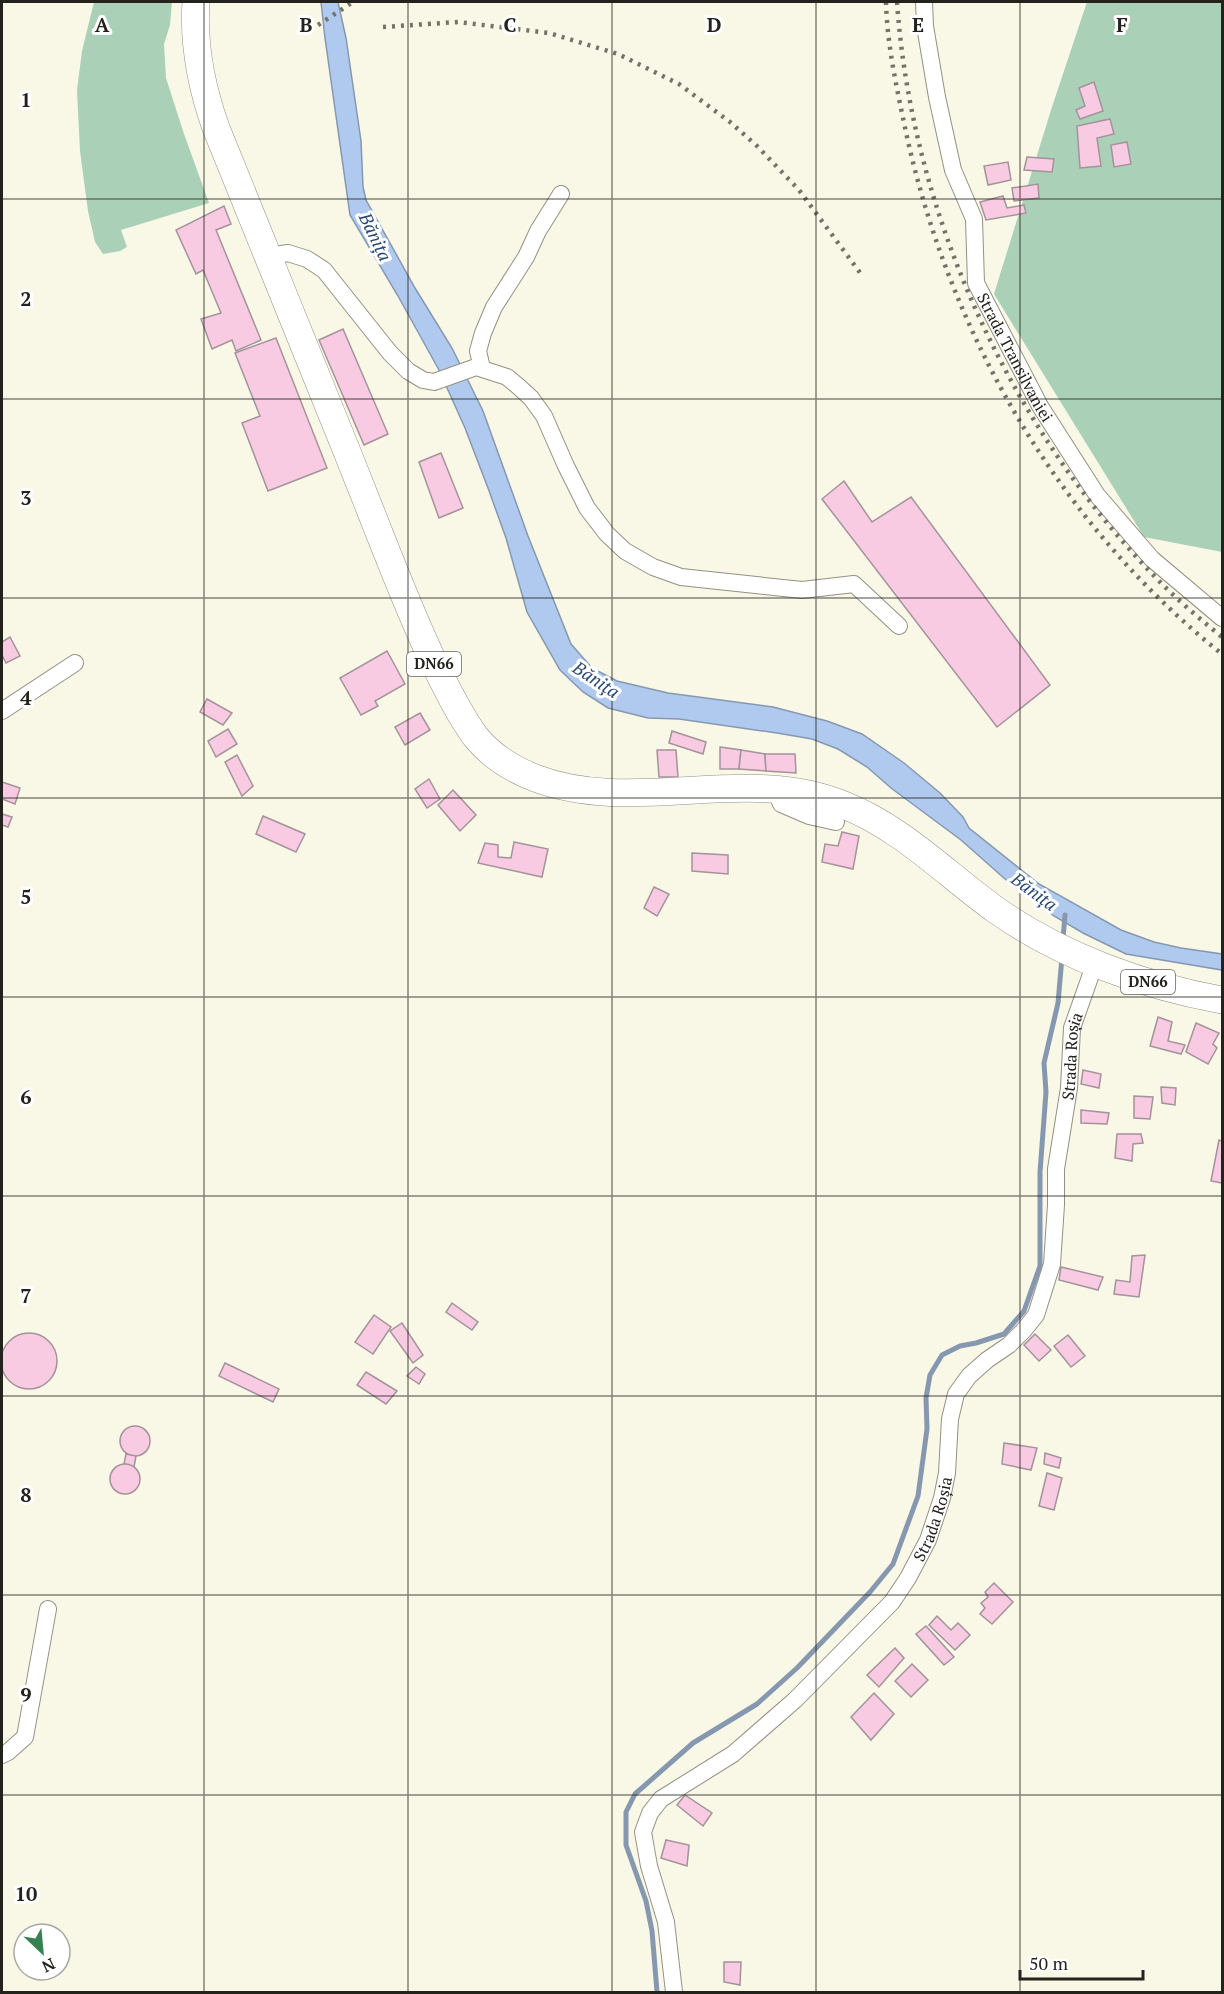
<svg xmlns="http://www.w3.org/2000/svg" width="1224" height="1994" viewBox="0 0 1224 1994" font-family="'PT Serif',serif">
  <rect width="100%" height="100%" fill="#f9f7e6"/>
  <g fill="#aad1b8">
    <polygon points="94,2 172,2 170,25 164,44 166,78 184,134 209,203 121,230 127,247 120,251 103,254 95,242 88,211 80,151 77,90 82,51"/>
    <polygon points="1087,2 1222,2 1222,552 1144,537 994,294 1052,107"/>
  </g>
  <polygon fill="#b0caef" stroke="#8698b0" stroke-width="1.5" points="321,2 338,2 346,38 361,141 363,187 366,200 415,288 452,348 483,411 528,536 571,644 592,668 617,681 668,693 773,707 827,721 862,734 904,763 940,793 963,817 969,828 1039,884 1121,930 1154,942 1181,948 1222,954 1222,970 1126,954 1083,933 1054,916 1005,879 961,840 891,788 867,767 838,749 812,739 777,733 679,719 648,718 608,708 583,692 560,670 527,612 506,538 488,488 465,428 439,370 398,296 350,215 325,38"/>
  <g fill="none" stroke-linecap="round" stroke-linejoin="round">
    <g stroke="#8698b0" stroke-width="5">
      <polyline points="1063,939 1065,915"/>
      <polyline points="657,1992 652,1931 646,1901 626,1845 626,1812 635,1794 693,1743 757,1704 797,1668 870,1592 893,1564 918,1496 927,1429 926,1398 930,1375 942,1355 960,1346 976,1343 1004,1334 1024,1311 1040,1266 1040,1172 1046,1092 1044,1063 1058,1003 1062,957"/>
    </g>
  </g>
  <g fill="#f9cbe2" stroke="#a3939b" stroke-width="1.5">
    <polygon points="1094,82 1103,111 1080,119 1076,110 1085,106 1079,88"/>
    <polygon points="1110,119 1114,134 1097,138 1101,166 1080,168 1077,126"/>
    <polygon points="1127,142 1131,164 1114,167 1111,145"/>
    <polygon points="1027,157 1054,159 1052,172 1024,170"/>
    <polygon points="1008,162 1011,180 988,185 984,166"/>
    <polygon points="1038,184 1039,198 1014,201 1012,188"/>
    <polygon points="1003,196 1007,208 1024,205 1026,213 986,220 980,202"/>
    <polygon points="224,206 231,224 216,230 261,340 236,351 232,340 212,349 201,319 221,313 203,270 196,274 176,230"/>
    <polygon points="343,329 388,434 364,445 319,340"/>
    <polygon points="276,338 327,468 268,491 242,423 260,416 235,353"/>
    <polygon points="441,453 463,508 439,518 419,462"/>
    <polygon points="844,481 872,522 911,497 1050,685 997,727 822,499"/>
    <polygon points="10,637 20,656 6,663 2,655 2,642"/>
    <polygon points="387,651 405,684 375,701 378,706 361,715 340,678"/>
    <polygon points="207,699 232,713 223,725 200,712"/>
    <polygon points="420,713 430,730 405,745 395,727"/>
    <polygon points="228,729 237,744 216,757 208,741"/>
    <polygon points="672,731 706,742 703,754 669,743"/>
    <polygon points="720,747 741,750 739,769 720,769"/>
    <polygon points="657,750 676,750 678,777 659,777"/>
    <polygon points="741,750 765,754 766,771 739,769"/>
    <polygon points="765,754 795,754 796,773 766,771"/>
    <polygon points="237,755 253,786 242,796 225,762"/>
    <polygon points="429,779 440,799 427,808 415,789"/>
    <polygon points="2,782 20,788 15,804 2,799"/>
    <polygon points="453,790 476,815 460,831 438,805"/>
    <polygon points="2,814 12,817 8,827 2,825"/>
    <polygon points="263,816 305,834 296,852 256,834"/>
    <polygon points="842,832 859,836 853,869 822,862 825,844 838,846"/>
    <polygon points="514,842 548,849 542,877 478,863 485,843 498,845 498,857 511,858"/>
    <polygon points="692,853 728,855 728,874 692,871"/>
    <polygon points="654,887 669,894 657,916 644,908"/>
    <polygon points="1158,1017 1172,1022 1168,1041 1185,1045 1181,1054 1150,1046"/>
    <polygon points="1196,1023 1219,1033 1213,1044 1217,1048 1208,1064 1186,1052"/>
    <polygon points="1083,1070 1101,1074 1099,1088 1081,1084"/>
    <polygon points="1161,1087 1176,1088 1175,1105 1162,1103"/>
    <polygon points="1134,1096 1153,1097 1150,1119 1134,1118"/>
    <polygon points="1081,1110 1109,1113 1107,1124 1081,1123"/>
    <polygon points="1117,1134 1141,1134 1143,1143 1133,1144 1132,1161 1115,1158"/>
    <polygon points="1219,1140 1222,1141 1222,1183 1211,1181"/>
    <polygon points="1145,1255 1139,1297 1114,1294 1116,1280 1130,1282 1132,1256"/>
    <polygon points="1061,1267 1103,1277 1098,1290 1059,1280"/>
    <polygon points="452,1303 478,1322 472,1330 446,1312"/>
    <polygon points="374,1315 391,1327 373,1354 355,1342"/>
    <polygon points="402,1323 423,1355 413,1363 390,1331"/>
    <circle cx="29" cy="1361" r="28"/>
    <polygon points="1035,1334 1051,1350 1039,1361 1024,1345"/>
    <polygon points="1068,1335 1085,1356 1071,1367 1054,1346"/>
    <polygon points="225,1363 279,1389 273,1402 219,1376"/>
    <polygon points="416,1367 425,1374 419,1384 407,1376"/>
    <polygon points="366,1372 397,1391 386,1404 357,1385"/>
    <circle cx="135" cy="1441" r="15"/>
    <polygon points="1004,1443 1037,1448 1031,1470 1002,1464"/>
    <polygon points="1045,1453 1061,1458 1059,1468 1044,1464"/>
    <polygon points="126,1454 136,1456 134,1467 124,1464"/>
    <circle cx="125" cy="1479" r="15"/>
    <polygon points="1047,1473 1062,1478 1054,1510 1039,1506"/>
    <polygon points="994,1583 1013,1602 992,1624 980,1614 985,1608 981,1603 988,1597 985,1592"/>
    <polygon points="937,1616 951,1630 958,1623 970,1635 955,1650 929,1625"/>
    <polygon points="926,1626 954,1657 944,1665 916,1634"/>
    <polygon points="895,1648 904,1658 879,1687 867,1675"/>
    <polygon points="912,1664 928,1680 911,1697 895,1681"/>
    <polygon points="874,1693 894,1714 871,1740 851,1717"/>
    <polygon points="685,1795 712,1813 703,1826 677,1805"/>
    <polygon points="666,1840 689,1845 687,1866 661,1858"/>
    <polygon points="724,1962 741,1962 740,1985 724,1982"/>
  </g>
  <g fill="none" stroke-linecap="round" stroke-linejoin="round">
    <defs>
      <g id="minor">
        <path id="s1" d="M 924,2 L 925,26 L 937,97 L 953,170 L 974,219 L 976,283 L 1040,406 L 1097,495 L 1152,559 L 1222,618"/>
        <polyline points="269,256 288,253 307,259 324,270 390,353 408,371 423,380 434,382 476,367 507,377 519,387 531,398 544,416 566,466 587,508 607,534 625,551 653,567 681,577 802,590 854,584 899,626"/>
        <polyline points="482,368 478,351 483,333 494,307 526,257 538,231 561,194"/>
        <polyline points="2,711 75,663"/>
        <polyline points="775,789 781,804 809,816 836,822"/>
        <polyline points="2,1755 8,1752 25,1737 48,1609"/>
        <path id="s2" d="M 674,1992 L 666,1922 L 649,1866 L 643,1832 L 650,1813 L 661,1799 L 733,1754 L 795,1700 L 892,1602 L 908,1578 L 928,1540 L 942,1498 L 947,1473 L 950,1419 L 956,1394 L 969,1376 L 987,1360 L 1009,1345 L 1024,1330 L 1036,1315 L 1052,1264 L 1056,1205 L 1056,1169 L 1069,1088 L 1072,1028 L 1095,963"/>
      </g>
      <path id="trunk" d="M 196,2 C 193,46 201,86 216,128 C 266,254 319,380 369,507 C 390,560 410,613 435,665 C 447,689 459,714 475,736 C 490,755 512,769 535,778 C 635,816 745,764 844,805 C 902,828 946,874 996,910 C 1061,956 1144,986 1222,1000"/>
    </defs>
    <use href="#minor" stroke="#949182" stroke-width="18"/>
    <use href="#trunk" stroke="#949182" stroke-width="28"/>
    <use href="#minor" stroke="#fff" stroke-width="16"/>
    <use href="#trunk" stroke="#fff" stroke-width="27"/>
    <g stroke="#757369" stroke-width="4.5" stroke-dasharray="3 6" stroke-linecap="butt">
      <path d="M 886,2 C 887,41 895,80 903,118 C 945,326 1055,521 1222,654"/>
      <path d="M 897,2 C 912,215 1011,431 1161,583 C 1180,602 1201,620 1222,637"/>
      <polyline points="318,25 353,2"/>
      <polyline points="383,27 458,22 549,33 618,54 679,84 730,122 757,146 799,190 861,274"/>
    </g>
  </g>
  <path fill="none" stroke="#23221c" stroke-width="1.5" stroke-opacity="0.55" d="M 204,2 L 204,1992M 408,2 L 408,1992M 612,2 L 612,1992M 816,2 L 816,1992M 1020,2 L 1020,1992M 2,199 L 1222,199M 2,399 L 1222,399M 2,598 L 1222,598M 2,798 L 1222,798M 2,997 L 1222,997M 2,1196 L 1222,1196M 2,1396 L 1222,1396M 2,1595 L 1222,1595M 2,1795 L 1222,1795"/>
  <g text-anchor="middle" stroke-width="6" stroke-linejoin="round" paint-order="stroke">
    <g fill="#fff" stroke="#656460" stroke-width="1.5">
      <rect x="407" y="652" width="54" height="24" rx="4.5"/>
      <rect x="1121" y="970" width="54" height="24" rx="4.5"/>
    </g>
    <g font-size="15" font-weight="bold" fill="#23221c">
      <text x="434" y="669">DN66</text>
      <text x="1148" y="987">DN66</text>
    </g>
    <g font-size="16" fill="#23221c" stroke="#fff">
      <text dy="6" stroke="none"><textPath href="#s1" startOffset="372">Strada Transilvaniei</textPath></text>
      <text dy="6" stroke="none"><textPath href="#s2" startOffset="1104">Strada Roșia</textPath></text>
      <text dy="6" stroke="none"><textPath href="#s2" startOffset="600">Strada Roșia</textPath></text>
    </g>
    <g font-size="18" font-style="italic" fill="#274777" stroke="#fff">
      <text transform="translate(375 237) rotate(64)" y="6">Bănița</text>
      <text transform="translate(596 680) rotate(33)" y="6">Bănița</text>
      <text transform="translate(1034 892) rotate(36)" y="6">Bănița</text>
    </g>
  </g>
  <g font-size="20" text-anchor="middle" font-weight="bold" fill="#23221c" stroke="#fff" stroke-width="6" stroke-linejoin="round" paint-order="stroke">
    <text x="102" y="32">A</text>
    <text x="306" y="32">B</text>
    <text x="510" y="32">C</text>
    <text x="714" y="32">D</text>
    <text x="918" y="32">E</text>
    <text x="1122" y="32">F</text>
    <text x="26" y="107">1</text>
    <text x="26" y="306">2</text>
    <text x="26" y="505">3</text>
    <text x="26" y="705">4</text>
    <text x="26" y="904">5</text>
    <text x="26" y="1104">6</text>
    <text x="26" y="1303">7</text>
    <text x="26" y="1502">8</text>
    <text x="26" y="1702">9</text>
    <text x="26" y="1901">10</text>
  </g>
  <rect width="1224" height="1994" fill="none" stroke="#23221c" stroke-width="6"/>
  <g transform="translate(42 1952) rotate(154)"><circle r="28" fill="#ffffff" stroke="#a7a7a4" stroke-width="1.5"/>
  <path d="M0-4.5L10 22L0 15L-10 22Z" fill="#368150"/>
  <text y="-9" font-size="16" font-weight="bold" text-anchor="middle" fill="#23221c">N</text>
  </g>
  <path d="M1020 1970v9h123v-9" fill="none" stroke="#23221c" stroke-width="3"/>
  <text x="1029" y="1970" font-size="18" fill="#23221c" stroke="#ffffff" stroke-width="4.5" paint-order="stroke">50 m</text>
</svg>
